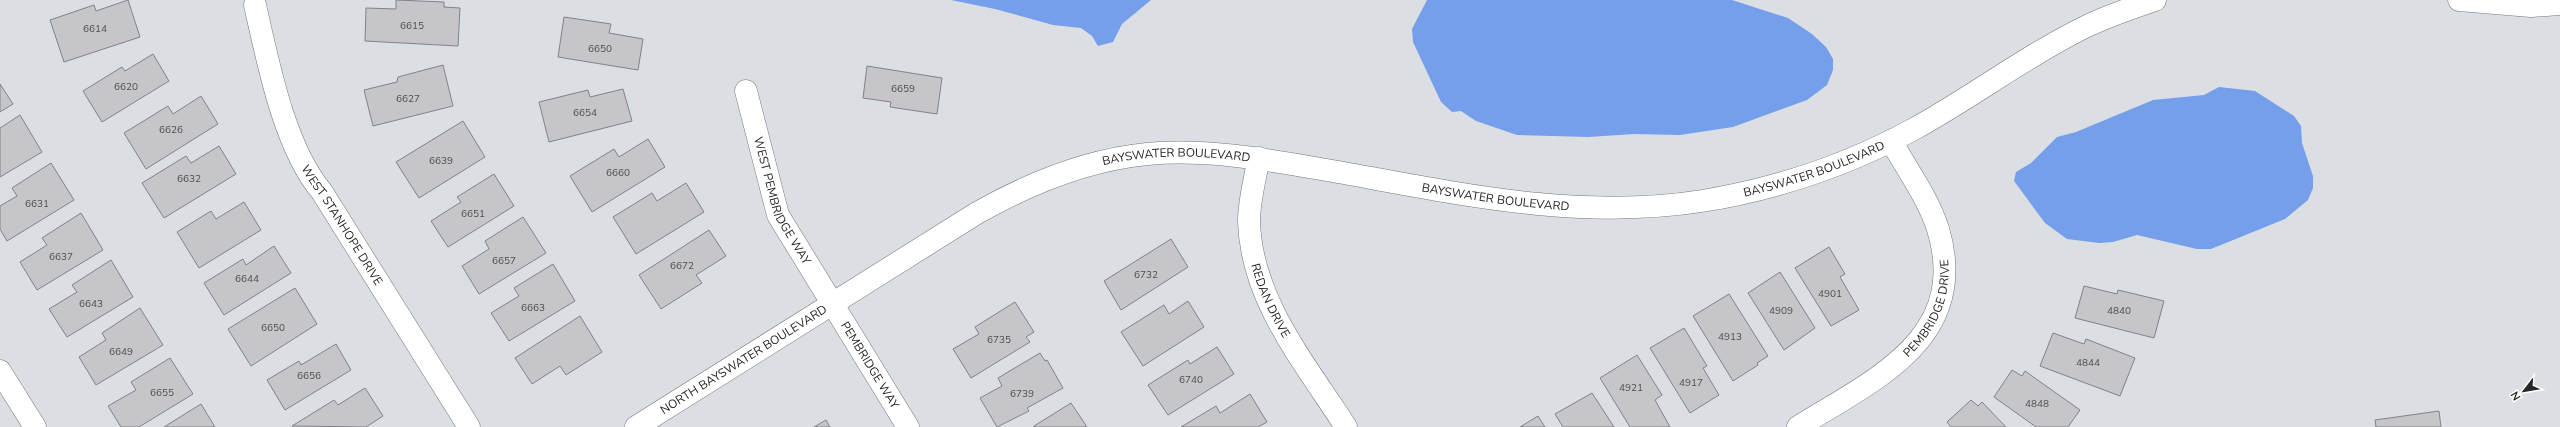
<svg xmlns="http://www.w3.org/2000/svg" width="2560" height="427" viewBox="0 0 2560 427" font-family="'Nunito Sans',sans-serif">
  <rect width="100%" height="100%" fill="#dbdfe3"/>
  <g fill="#759feb">
    <polygon points="951,0 1151,0 1122,24 1113,42 1098,46 1092,36 1081,28 1053,25 995,9"/>
    <polygon points="1427,0 1732,0 1788,18 1812,34 1826,47 1833,59 1833,70 1827,85 1807,100 1733,127 1680,135 1634,134 1588,137 1517,135 1476,121 1461,111 1452,112 1441,102 1413,42 1412,29"/>
    <polygon points="2219,87 2255,91 2294,116 2301,126 2302,143 2313,176 2313,188 2308,200 2285,219 2211,249 2197,249 2137,235 2113,242 2099,243 2067,239 2045,223 2014,181 2016,172 2031,163 2057,137 2076,132 2153,100 2204,95"/>
  </g>
  <g fill="#c6c5ca" stroke="#828186">
    <polygon points="128,0 140,37 64,62 50,20 94,5 96,11"/>
    <polygon points="396,0 444,2 444,7 460,8 458,46 365,41 366,8 396,9"/>
    <polygon points="564,17 611,24 609,33 643,39 638,70 558,57"/>
    <polygon points="153,54 169,81 102,122 83,91 122,67 125,71"/>
    <polygon points="443,65 453,106 373,126 364,90 397,82 398,77"/>
    <polygon points="867,66 942,78 937,114 890,107 891,102 863,98"/>
    <polygon points="0,84 13,104 0,112"/>
    <polygon points="623,89 632,121 549,142 539,102 588,90 590,97"/>
    <polygon points="201,96 218,124 146,169 124,133 168,106 173,114"/>
    <polygon points="20,115 42,152 0,177 0,128"/>
    <polygon points="463,121 485,157 419,198 396,162"/>
    <polygon points="648,139 665,167 592,212 570,176 614,149 619,157"/>
    <polygon points="219,146 236,174 164,218 142,183 186,156 191,163"/>
    <polygon points="51,163 74,200 7,241 0,229 0,206 17,196 12,188"/>
    <polygon points="494,174 514,206 448,247 431,221 461,202 457,197"/>
    <polygon points="686,183 704,212 636,254 613,217 652,193 657,201"/>
    <polygon points="244,202 261,230 199,268 177,232 211,211 216,219"/>
    <polygon points="81,213 103,250 37,290 20,262 47,245 42,238"/>
    <polygon points="523,217 546,253 479,294 462,266 489,249 485,241"/>
    <polygon points="709,230 726,256 696,275 702,283 661,309 639,275"/>
    <polygon points="1171,239 1188,267 1121,310 1104,281"/>
    <polygon points="274,246 291,273 224,315 204,283 243,259 246,265"/>
    <polygon points="1829,247 1845,274 1840,277 1859,310 1831,326 1795,268"/>
    <polygon points="111,260 133,297 67,337 49,309 77,292 72,285"/>
    <polygon points="553,264 575,301 509,341 491,313 519,296 514,288"/>
    <polygon points="1780,272 1815,328 1784,350 1748,293"/>
    <polygon points="2084,286 2117,294 2118,290 2164,301 2154,338 2075,318"/>
    <polygon points="295,288 317,324 251,366 228,329"/>
    <polygon points="1729,294 1768,356 1757,363 1758,365 1733,381 1693,316"/>
    <polygon points="1188,301 1204,327 1143,366 1121,332 1164,305 1169,314"/>
    <polygon points="1015,302 1034,332 1026,337 1030,342 971,378 953,349 979,334 975,327"/>
    <polygon points="140,308 163,345 96,385 79,357 106,340 102,333"/>
    <polygon points="580,316 602,352 566,375 560,366 532,384 515,358"/>
    <polygon points="1684,328 1707,366 1703,368 1719,395 1690,413 1650,348"/>
    <polygon points="2053,333 2084,344 2086,339 2135,358 2120,396 2040,366"/>
    <polygon points="336,344 351,370 285,410 267,380 299,361 301,365"/>
    <polygon points="1217,347 1234,374 1168,415 1148,385 1188,360 1190,364"/>
    <polygon points="1040,353 1045,361 1047,360 1063,388 1027,408 1029,411 997,427 980,398 1002,386 998,378"/>
    <polygon points="1637,355 1662,395 1655,400 1670,427 1630,427 1600,378"/>
    <polygon points="170,358 193,394 139,427 121,427 108,406 136,390 131,382"/>
    <polygon points="2012,370 2022,376 2025,371 2080,410 2068,427 2036,427 1994,397"/>
    <polygon points="365,388 383,416 366,427 292,426 334,400 338,405"/>
    <polygon points="1592,393 1614,427 1563,427 1555,414"/>
    <polygon points="1250,394 1267,422 1258,427 1181,427 1216,406 1220,413"/>
    <polygon points="1971,400 1978,406 1982,402 2006,427 1951,427 1947,422"/>
    <polygon points="1071,403 1087,427 1034,427 1034,426"/>
    <polygon points="201,404 215,427 164,427"/>
    <polygon points="2439,411 2441,427 2376,427 2375,420"/>
    <polygon points="1538,416 1545,427 1520,427"/>
    <polygon points="826,420 830,427 814,427"/>
  </g>
  <g fill="none" stroke-linecap="round" stroke-linejoin="round">
    <defs>
      <g id="minor">
        <polyline points="2459,0 2531,6 2560,4"/>
        <path id="s1" d="M 255,5 C 268,62 284,147 322,192 L 469,427"/>
        <path id="s2" d="M 746,91 L 778,215 L 908,427"/>
        <path id="s3" d="M 1259,158 C 1255,178 1249,201 1249,221 C 1251,300 1305,363 1346,427"/>
        <polyline points="0,371 35,427"/>
        <path id="s4" d="M 636,427 L 977,213 C 1030,183 1086,160 1147,154 C 1214,148 1278,162 1344,173 C 1464,195 1581,220 1702,201 C 1776,189 1848,165 1914,129 C 1972,97 2026,56 2085,27 C 2107,16 2131,8 2155,0"/>
        <path id="s5" d="M 1798,427 C 1873,380 1971,339 1938,229 C 1928,198 1907,169 1891,141"/>
      </g>
    </defs>
    <use href="#minor" stroke="#73777b" stroke-width="23"/>
    <use href="#minor" stroke="#fff" stroke-width="22"/>
  </g>
  <g text-anchor="middle" stroke-width="3" stroke-linejoin="round" paint-order="stroke">
    <g font-size="10" fill="#4d4e50">
      <text x="412" y="29">6615</text>
      <text x="95" y="32">6614</text>
      <text x="600" y="52">6650</text>
      <text x="126" y="90">6620</text>
      <text x="903" y="92">6659</text>
      <text x="408" y="102">6627</text>
      <text x="585" y="116">6654</text>
      <text x="171" y="133">6626</text>
      <text x="441" y="164">6639</text>
      <text x="618" y="176">6660</text>
      <text x="189" y="182">6632</text>
      <text x="37" y="207">6631</text>
      <text x="473" y="217">6651</text>
      <text x="61" y="260">6637</text>
      <text x="504" y="264">6657</text>
      <text x="682" y="269">6672</text>
      <text x="1146" y="278">6732</text>
      <text x="247" y="282">6644</text>
      <text x="1830" y="297">4901</text>
      <text x="91" y="307">6643</text>
      <text x="533" y="311">6663</text>
      <text x="1781" y="314">4909</text>
      <text x="2119" y="314">4840</text>
      <text x="273" y="331">6650</text>
      <text x="1730" y="340">4913</text>
      <text x="999" y="343">6735</text>
      <text x="121" y="355">6649</text>
      <text x="2088" y="366">4844</text>
      <text x="309" y="379">6656</text>
      <text x="1191" y="383">6740</text>
      <text x="1691" y="386">4917</text>
      <text x="1631" y="391">4921</text>
      <text x="162" y="396">6655</text>
      <text x="1022" y="397">6739</text>
      <text x="2037" y="407">4848</text>
    </g>
    <g font-size="12" fill="#252628" stroke="#fff">
      <text dy="4" stroke="none"><textPath href="#s4" startOffset="613">BAYSWATER BOULEVARD</textPath></text>
      <text dy="4" stroke="none"><textPath href="#s4" startOffset="1260">BAYSWATER BOULEVARD</textPath></text>
      <text dy="4" stroke="none"><textPath href="#s4" startOffset="936">BAYSWATER BOULEVARD</textPath></text>
      <text dy="4" stroke="none"><textPath href="#s2" startOffset="116">WEST PEMBRIDGE WAY</textPath></text>
      <text dy="4" stroke="none"><textPath href="#s1" startOffset="239">WEST STANHOPE DRIVE</textPath></text>
      <text dy="4" stroke="none"><textPath href="#s3" startOffset="147">REDAN DRIVE</textPath></text>
      <text dy="4" stroke="none"><textPath href="#s5" startOffset="183">PEMBRIDGE DRIVE</textPath></text>
      <text dy="4" stroke="none"><textPath href="#s4" startOffset="127">NORTH BAYSWATER BOULEVARD</textPath></text>
      <text dy="4" stroke="none"><textPath href="#s2" startOffset="304">PEMBRIDGE WAY</textPath></text>
    </g>
  </g>
  <g transform="translate(2524 391) rotate(239)" stroke="#ffffff" stroke-width="3" paint-order="stroke">
  <path d="M0-3L7 15L0 10L-7 15Z" fill="#252628"/>
  <text y="-6" font-size="11" font-weight="bold" text-anchor="middle" fill="#252628">N</text>
  </g>
</svg>
